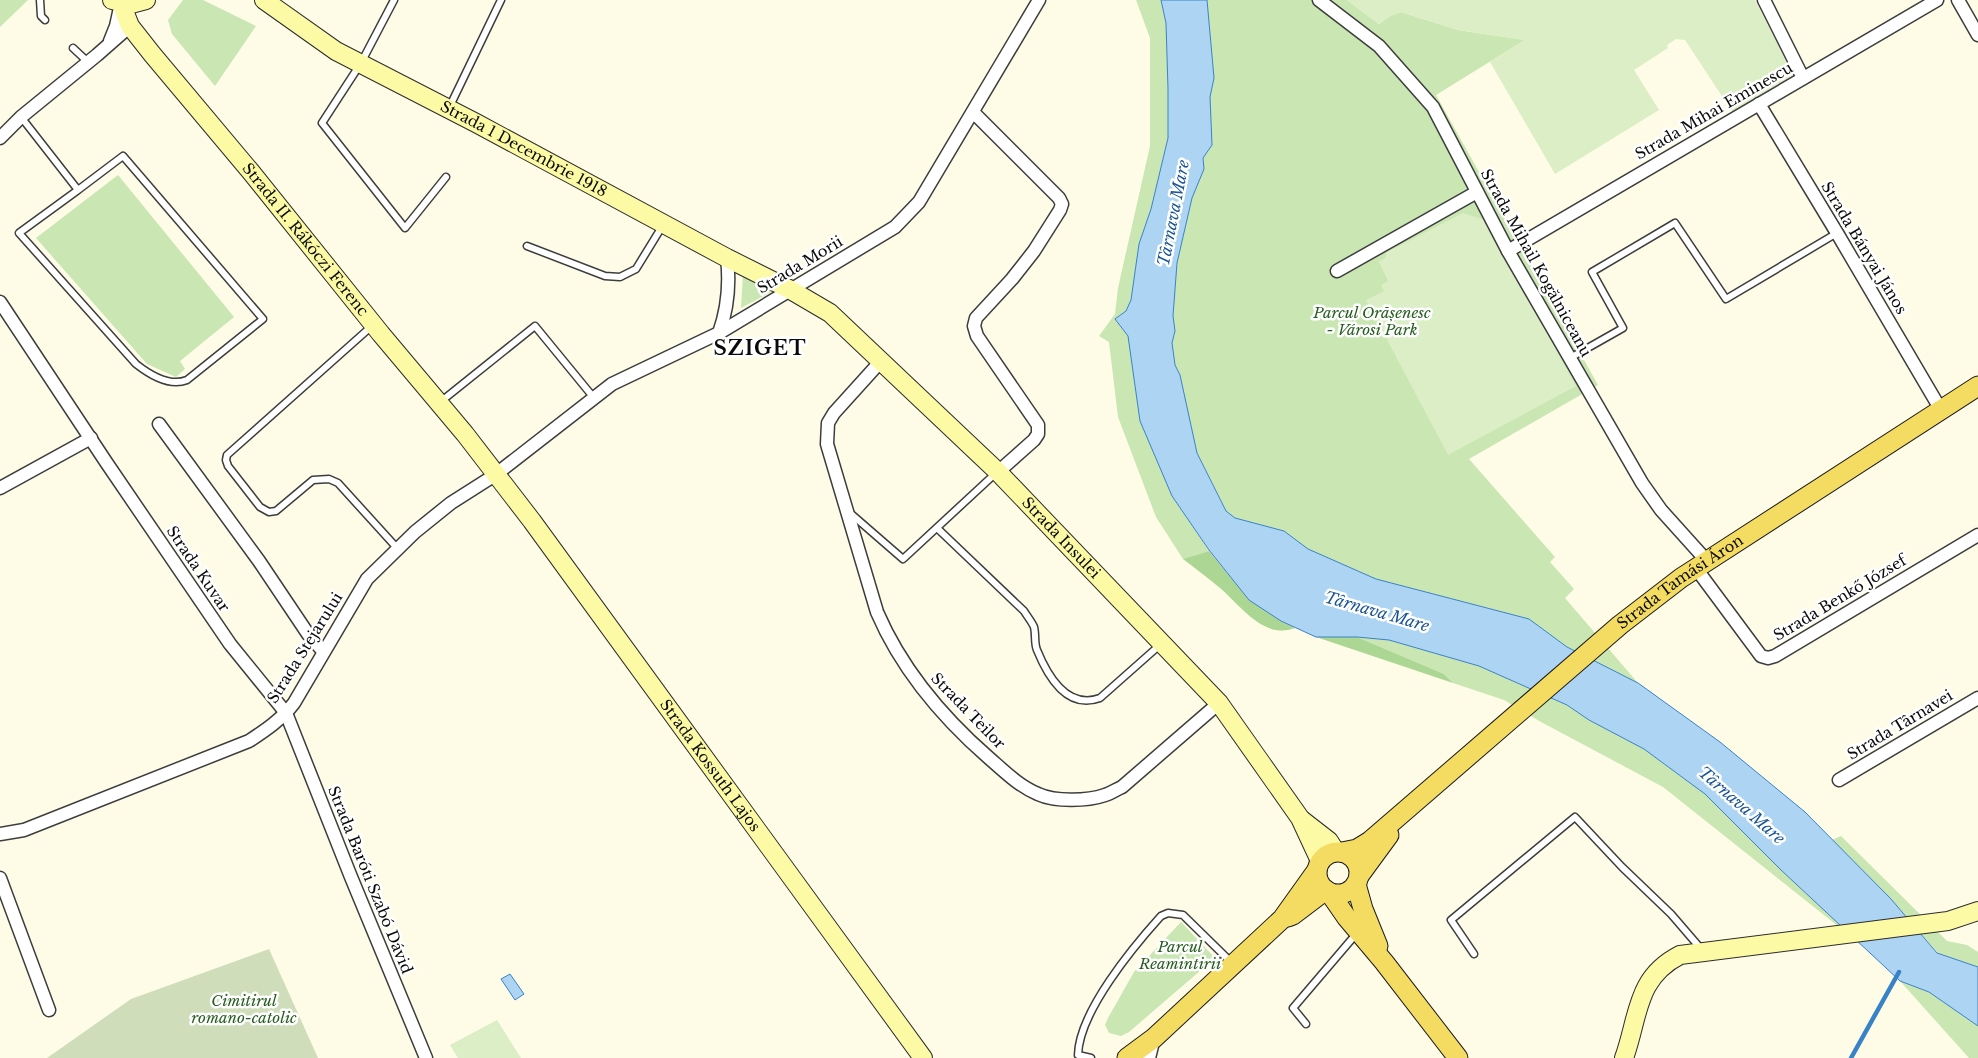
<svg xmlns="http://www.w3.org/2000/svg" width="1978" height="1058" viewBox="0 0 1978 1058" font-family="'Libre Baskerville',serif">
  <rect width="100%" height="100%" fill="#fefce7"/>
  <g fill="#c9e6b3">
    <polygon points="0,0 28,0 0,27"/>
    <polygon points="183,0 203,0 256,26 215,86 172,34 168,20"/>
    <polygon points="1136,0 1161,0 1166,23 1168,89 1168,138 1151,209 1139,244 1131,300 1126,311 1115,319 1128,336 1140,421 1172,496 1209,551 1183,559 1156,517 1118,417 1109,342 1099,336 1115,314 1118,288 1150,146 1150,38"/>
    <polygon points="1207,0 1347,0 1379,24 1390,16 1401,12 1458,30 1525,40 1436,95 1598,385 1469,459 1555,557 1550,562 1574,589 1565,598 1638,683 1567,647 1529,619 1376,579 1308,549 1284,531 1235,518 1226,511 1197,453 1180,375 1175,365 1172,343 1175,332 1173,316 1177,263 1192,198 1204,169 1203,158 1212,145 1210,97 1214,78"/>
    <polygon points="118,175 234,317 180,361 185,369 176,377 147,364 36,238"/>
    <polygon points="743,274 773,291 741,308"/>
    <polygon points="1357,637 1389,640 1479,666 1567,705 1589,720 1644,749 1705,794 1781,870 1863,946 1663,787 1541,722 1504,700 1453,683 1444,674"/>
    <polygon points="1841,836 1947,941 1967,945 1978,952 1978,967 1938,953 1891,899 1832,840"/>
    <polygon points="1181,922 1215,958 1129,1032 1121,1036 1109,1033 1105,1025 1108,1018 1134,972"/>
    <polygon points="1900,981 1929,992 1978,1026 1978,1058 1969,1058"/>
  </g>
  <g fill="#acd693">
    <path d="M 1209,551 L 1249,600 L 1281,621 L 1295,628 C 1264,640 1241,606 1220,588 C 1208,578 1195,568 1183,559 Z"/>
    <polygon points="1316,637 1357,637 1444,674 1453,683"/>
  </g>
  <polygon fill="#cfddbb" points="269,949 318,1058 47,1058 131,999"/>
  <g fill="#dceec5">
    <polygon points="1347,0 1755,0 1793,75 1733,113 1685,40 1676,39 1667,45 1668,48 1634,70 1659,110 1555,174 1490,62 1524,40 1458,30 1401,12 1390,16 1379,24"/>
    <polygon points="1463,213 1485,220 1576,386 1448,455 1366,300 1384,291 1381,285 1388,281 1379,262 1385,258 1387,252"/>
    <polygon points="497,1020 521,1058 458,1058 450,1045"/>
  </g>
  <g fill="#aed4f3" stroke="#3882c7">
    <polygon points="1161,0 1207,0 1214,78 1210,97 1212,145 1203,158 1204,169 1192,198 1177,263 1173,316 1175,331 1172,343 1175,365 1180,375 1197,453 1226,511 1235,518 1284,531 1308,549 1376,579 1529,619 1567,647 1638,683 1720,742 1805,812 1891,899 1937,953 1978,967 1978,1026 1929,992 1900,981 1781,870 1705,794 1644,749 1589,720 1567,705 1479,666 1389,640 1357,637 1316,637 1281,621 1249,600 1209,550 1172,496 1140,421 1128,336 1115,319 1126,311 1131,300 1139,244 1151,209 1168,138 1168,89 1166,23"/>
    <polygon points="510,974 524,994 515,1000 501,979"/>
  </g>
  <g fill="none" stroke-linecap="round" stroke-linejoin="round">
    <polyline stroke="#3882c7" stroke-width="4.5" points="1851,1058 1899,972"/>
    <defs>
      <g id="lane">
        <polyline points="40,0 41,16 45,20"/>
        <polyline points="394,0 361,63 322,123 405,228 446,177"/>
        <polyline points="73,48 88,62"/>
        <polyline points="449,108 501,0"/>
        <path d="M 21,117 L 78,190 L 123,156 L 263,319 L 187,380 C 170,387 150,375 136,364 L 19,233 L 78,190"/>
        <polyline points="527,246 605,276 620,277 636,269 663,225"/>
        <polyline points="373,325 227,455 226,460 228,466 260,507 269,512 276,511 313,480 329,479 338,483 397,548"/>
        <polyline points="1570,358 1623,328 1592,272 1675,223 1726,299 1837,233"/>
        <polyline points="439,403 535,326 594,398"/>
        <polyline points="850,513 903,559 997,472"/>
        <path d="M 937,528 L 1024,611 C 1027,616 1032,622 1034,627 C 1036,635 1034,643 1037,650 C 1048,677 1067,710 1100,698 L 1161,644"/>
        <polyline points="1474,954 1451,920 1575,817 1622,867 1671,914 1702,950"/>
        <polyline points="1306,1024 1293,1008 1357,933"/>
        <path d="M 1091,1058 L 1078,1055 C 1079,1012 1133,947 1161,916 L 1168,913 L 1183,915 L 1232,963"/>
      </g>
      <g id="street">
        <polyline points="1319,0 1379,46 1433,107 1508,251 1642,483 1661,510 1706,560"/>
        <polyline points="1764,0 1803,78"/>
        <polyline points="1958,0 1978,35"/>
        <polyline points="110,41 116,26 121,3"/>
        <polyline points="1759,104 1837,233 1941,410"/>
        <polyline points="973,112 1059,198 1062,204 1060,210 1034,251 1012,279 976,318 974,326 977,336 1038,425 1038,434 1034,440 998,472"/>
        <polyline points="0,138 21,117 97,55 130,26"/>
        <polyline points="1508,251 1937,0"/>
        <polyline points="1337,271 1477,192"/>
        <polyline points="0,302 106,462 230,644 286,713 351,877 426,1058"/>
        <path d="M 719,333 C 728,308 730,284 727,258"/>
        <path d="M 881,361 L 834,413 L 828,423 L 827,444 L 877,612 C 902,670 942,717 989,758 C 1005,772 1019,786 1038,794 C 1055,802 1088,801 1105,795 C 1111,793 1117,789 1122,787 L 1219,703"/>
        <polyline points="159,424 259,561 308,634 323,651"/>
        <polyline points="0,488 91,438"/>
        <polyline points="1695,567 1761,656 1768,658 1775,656 1978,535"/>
        <polyline points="1839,780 1978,698"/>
        <path d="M 0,834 L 24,830 L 249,741 C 266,730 282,719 294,703 L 367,579 L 415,532 L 451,503 L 495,475 L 612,384 L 719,333 L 895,227 L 919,202 L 1039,0"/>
        <polyline points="0,878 49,1010"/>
        <polyline points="1149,1058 1154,1038"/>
      </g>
      <g id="secondary">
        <polyline points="112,0 131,4 146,0"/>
        <path id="s1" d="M 264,0 L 336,51 L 476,123 L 727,258 L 789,289 L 830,313 L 998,472 L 1219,703 L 1300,818 L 1320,861"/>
        <path id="s2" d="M 121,3 L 130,26 L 152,54 L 251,172 L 381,334 L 465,434 L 532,521 L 923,1058"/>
        <polyline points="1302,820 1329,841 1336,852"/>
        <path d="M 1624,1058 C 1639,1017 1635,978 1680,955 L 1948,921 L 1978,911"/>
      </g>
      <g id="primary">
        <circle cx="1338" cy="873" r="21"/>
        <path id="s3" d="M 1342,852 L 1357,849 L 1370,841 L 1620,625 L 1681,578 L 1978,386"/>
        <polyline points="1359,876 1389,835"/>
        <polyline points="1356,884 1363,909 1378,946"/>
        <polyline points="1329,892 1347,918 1384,962 1458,1058"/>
        <polyline points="1288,917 1293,915 1326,890"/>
        <polyline points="1127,1058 1154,1038 1282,919 1317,870"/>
      </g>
    </defs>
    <use href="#lane" stroke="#3d3d3d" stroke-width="9"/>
    <use href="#street" stroke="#3d3d3d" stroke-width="15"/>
    <use href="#secondary" stroke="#2c2c2c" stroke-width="20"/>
    <use href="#primary" stroke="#1b1b1b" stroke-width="21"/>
    <use href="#lane" stroke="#fff" stroke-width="6"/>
    <use href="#street" stroke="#fff" stroke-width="12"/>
    <use href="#secondary" stroke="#fcfaa4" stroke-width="18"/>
    <use href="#primary" stroke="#f4dc62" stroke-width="19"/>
  </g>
  <g text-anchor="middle" stroke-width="5" stroke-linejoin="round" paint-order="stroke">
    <g font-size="15" fill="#0a0a0a" stroke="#fff">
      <text transform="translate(1714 111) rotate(-30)" y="5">Strada Mihai Eminescu</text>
      <text dy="5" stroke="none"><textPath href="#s1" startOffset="300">Strada 1 Decembrie 1918</textPath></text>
      <text dy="5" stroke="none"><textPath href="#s2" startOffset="301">Strada II. Rákóczi Ferenc</textPath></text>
      <text transform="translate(1864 248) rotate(59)" y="5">Strada Bányai János</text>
      <text transform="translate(1536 263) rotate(61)" y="5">Strada Mihail Kogălniceanu</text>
      <text transform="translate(800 265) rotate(-31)" y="5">Strada Morii</text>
      <text dy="5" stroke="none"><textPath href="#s1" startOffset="970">Strada Insulei</textPath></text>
      <text transform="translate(198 569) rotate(56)" y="5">Strada Kuvar</text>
      <text dy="5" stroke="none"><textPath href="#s3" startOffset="435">Strada Tamási Áron</textPath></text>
      <text transform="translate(1840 598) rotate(-31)" y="5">Strada Benkő József</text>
      <text transform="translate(305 648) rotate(-58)" y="5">Strada Stejarului</text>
      <text transform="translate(968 711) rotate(46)" y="5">Strada Teilor</text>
      <text transform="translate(1900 725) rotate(-31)" y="5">Strada Târnavei</text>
      <text dy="5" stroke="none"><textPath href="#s2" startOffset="965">Strada Kossuth Lajos</textPath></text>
      <text transform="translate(370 880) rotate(68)" y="5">Strada Baróti Szabó Dávid</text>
    </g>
    <g font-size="15" font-style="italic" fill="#265e1e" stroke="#fff">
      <text x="1372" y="318">Parcul Orășenesc<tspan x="1372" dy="17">- Városi Park</tspan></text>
      <text x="1180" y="952">Parcul<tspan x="1180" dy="17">Reamintirii</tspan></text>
      <text x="244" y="1006">Cimitirul<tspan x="244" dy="17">romano-catolic</tspan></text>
    </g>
    <g font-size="16" font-style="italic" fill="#195595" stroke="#fff">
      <text transform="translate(1173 213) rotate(-79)" y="6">Târnava Mare</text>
      <text transform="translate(1377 611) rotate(16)" y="6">Târnava Mare</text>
      <text transform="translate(1742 805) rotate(41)" y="6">Târnava Mare</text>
    </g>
    <g font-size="20" font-weight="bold" letter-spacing="1" fill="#0a0a0a" stroke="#fff">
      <text x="760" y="355">SZIGET</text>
    </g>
  </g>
</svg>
